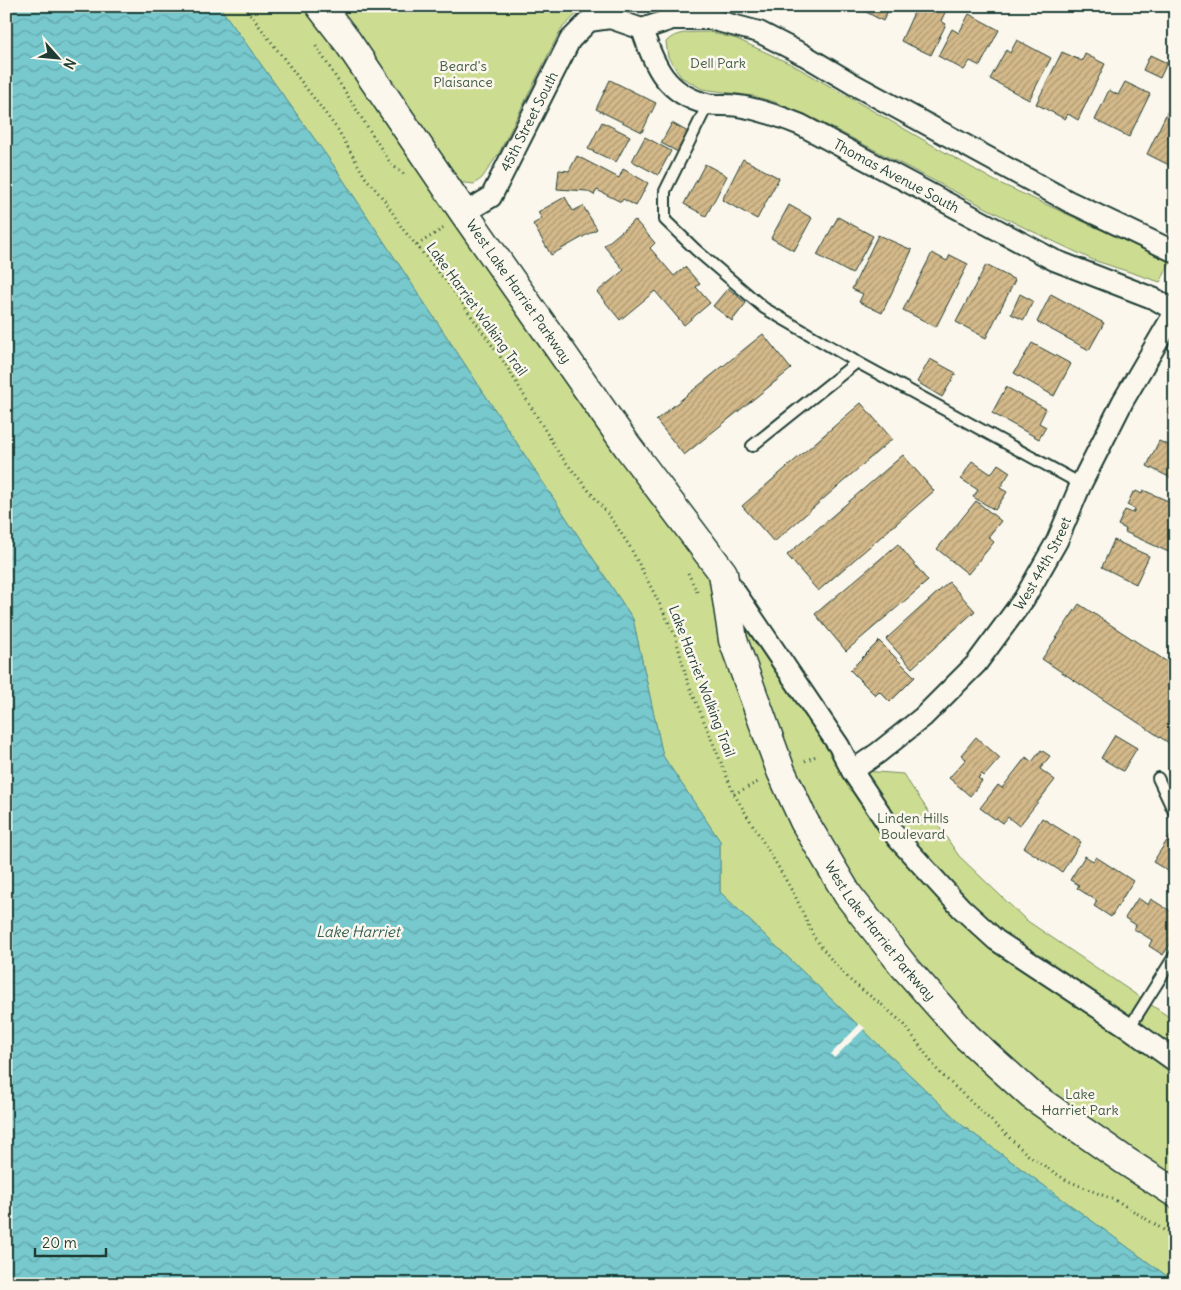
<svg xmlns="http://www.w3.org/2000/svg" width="1181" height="1290" viewBox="0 0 1181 1290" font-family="Delius,sans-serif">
  <defs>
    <pattern id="water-waves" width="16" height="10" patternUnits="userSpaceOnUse" patternTransform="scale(1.25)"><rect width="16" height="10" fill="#77c9ce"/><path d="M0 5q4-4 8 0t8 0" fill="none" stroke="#61a4a8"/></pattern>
    <pattern id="building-hatch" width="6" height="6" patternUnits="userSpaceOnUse" patternTransform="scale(1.25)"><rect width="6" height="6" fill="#d4b98a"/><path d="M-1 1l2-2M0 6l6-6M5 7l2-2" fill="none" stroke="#ab9872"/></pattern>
  </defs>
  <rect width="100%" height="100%" fill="#fbf7ec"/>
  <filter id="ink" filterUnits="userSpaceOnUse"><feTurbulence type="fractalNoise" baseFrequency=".02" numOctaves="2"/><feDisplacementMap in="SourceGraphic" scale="10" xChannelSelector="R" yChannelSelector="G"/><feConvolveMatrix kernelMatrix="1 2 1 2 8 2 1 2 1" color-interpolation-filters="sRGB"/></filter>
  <g filter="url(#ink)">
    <g fill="#ccdd91" stroke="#768d62">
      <polygon points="219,6 320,6 852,770 903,774 959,856 1026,920 1175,1021 1175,1282 963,1126 720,892 720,841 663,756 633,619 334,166"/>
      <polygon points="331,6 585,6 561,29 499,153 482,178 474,184 456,182"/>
      <path d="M 709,32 L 737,39 L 793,65 L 995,181 L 1171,262 L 1160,282 L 1093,260 L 1019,225 L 817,120 L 775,102 L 753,96 L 702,89 L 681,77 L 668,57 L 666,42 C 677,30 693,33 709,32 Z"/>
    </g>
    <polygon fill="url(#water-waves)" stroke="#549190" points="6,6 219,6 334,166 633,619 663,756 720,841 720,892 963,1126 1175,1282 1175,1284 6,1284"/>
    <polygon fill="#fbf7ec" points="860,1024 865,1028 834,1058 831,1054"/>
    <g fill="url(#building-hatch)" stroke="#1f3d34">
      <polygon points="855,6 890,6 883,21"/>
      <polygon points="917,6 948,6 941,21 946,24 931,55 901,41"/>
      <polygon points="969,14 999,30 980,66 970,61 964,70 938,56 952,29 959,33"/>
      <polygon points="1017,40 1051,58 1029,100 990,79 1006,50 1010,53"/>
      <polygon points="1062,52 1082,61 1085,54 1105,64 1078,120 1068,114 1065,119 1036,104"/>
      <polygon points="1150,55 1167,63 1160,78 1143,70"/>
      <polygon points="610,80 656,103 642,132 596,109"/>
      <polygon points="1125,82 1150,94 1129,137 1095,120 1109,90 1118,95"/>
      <polygon points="1173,100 1175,101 1173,167 1147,154"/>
      <polygon points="602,122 630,136 616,162 588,149"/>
      <polygon points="672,123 688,132 678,152 661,143"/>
      <polygon points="645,137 671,151 658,175 632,161"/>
      <polygon points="577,156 619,178 623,169 648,183 636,206 623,199 621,202 597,190 594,195 587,191 557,189 559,170 569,171"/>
      <polygon points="743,159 779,178 757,219 722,200"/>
      <polygon points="705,164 727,176 706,216 684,204"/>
      <polygon points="565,197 573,211 583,206 597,229 551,255 533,224 542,219 538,212"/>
      <polygon points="789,205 812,218 794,251 771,238"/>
      <polygon points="838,217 873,236 852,274 817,255"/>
      <polygon points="635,220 655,243 650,248 674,276 685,267 700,284 696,287 710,303 684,325 655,291 620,320 597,292 624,270 604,246"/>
      <polygon points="878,235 912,250 882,313 859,302 863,294 852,289"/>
      <polygon points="932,253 947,261 950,255 968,264 936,327 903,310"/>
      <polygon points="986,265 1015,280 986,338 956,322"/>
      <polygon points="728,288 746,303 732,321 713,306"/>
      <polygon points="1020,294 1033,301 1024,320 1011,314"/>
      <polygon points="1051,294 1104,323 1089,350 1037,322"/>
      <polygon points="763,334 791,369 684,455 656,420"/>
      <polygon points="1032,343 1071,364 1054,396 1014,373"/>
      <polygon points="930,359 956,373 942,397 917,382"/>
      <polygon points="1006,387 1046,409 1039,423 1046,427 1039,439 992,413"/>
      <polygon points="1175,401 1175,418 1167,412"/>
      <polygon points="861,403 892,439 774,542 742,506"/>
      <polygon points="1159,441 1175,448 1175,480 1147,466"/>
      <polygon points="903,455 934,491 818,591 787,555"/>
      <polygon points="972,461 991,474 998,464 1010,472 1000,488 1007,492 995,510 973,497 978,490 961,479"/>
      <polygon points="1143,490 1175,504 1175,555 1125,532 1126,529 1118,525 1125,510 1133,513 1135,509 1127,505 1133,492 1135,493 1136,491 1142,494"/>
      <polygon points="976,501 1001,521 988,537 994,542 968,574 937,549"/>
      <polygon points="1114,540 1149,556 1136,584 1102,567"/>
      <polygon points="898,544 928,581 846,651 815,614"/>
      <polygon points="949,582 975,611 912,668 886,639"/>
      <polygon points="1079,604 1175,667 1175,747 1042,659"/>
      <polygon points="879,641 915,677 890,702 879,691 875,695 850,670"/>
      <polygon points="1115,735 1137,748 1123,771 1101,758"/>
      <polygon points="976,737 1000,758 984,776 982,774 978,778 982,781 970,796 949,778 966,759 961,755"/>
      <polygon points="1041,750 1050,756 1040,769 1055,780 1019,826 1008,817 1003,823 996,818 995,819 980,808 998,785 1002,788 1026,757 1032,762"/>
      <polygon points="1042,818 1081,842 1062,872 1024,848"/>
      <polygon points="1172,833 1175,835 1175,875 1153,862"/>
      <polygon points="1085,856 1093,861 1096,857 1133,881 1111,917 1094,906 1097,901 1077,888 1079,885 1070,880"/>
      <polygon points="1138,898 1148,905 1151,899 1175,914 1175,937 1163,955 1149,946 1152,940 1134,929 1136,925 1125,918"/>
    </g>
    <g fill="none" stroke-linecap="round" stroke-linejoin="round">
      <defs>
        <g id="lane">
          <polyline points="708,104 665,191 665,220 696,250 764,308 857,362 1081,484"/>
          <polyline points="752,446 857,362"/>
          <polyline points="1158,778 1175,814"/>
          <polyline points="1129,1028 1175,955"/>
        </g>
        <g id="street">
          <path id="s1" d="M 642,29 C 654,66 666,94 707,104 C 717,106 728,104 738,106 C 760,109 781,117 801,125 L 1054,260 L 1155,299 L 1175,311"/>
          <path id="s2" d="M 464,213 L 491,197 L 570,40 L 589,21 L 610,18 L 642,29 L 672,19 L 710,19 L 759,32 L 804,55 L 853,84 L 1068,201 L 1175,252"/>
          <polyline points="725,577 839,746 852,771 897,838 961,908 996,940 1129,1028 1175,1061"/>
          <path id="s3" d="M 852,771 L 878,753 L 923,717 L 976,664 L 1024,599 L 1057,541 L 1081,484 L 1123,401 L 1175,312"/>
        </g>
        <g id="secondary">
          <path id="s4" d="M 320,6 L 347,41 L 464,213 L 628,447 L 723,573 L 733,640 L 781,771 L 804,821 L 848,895 L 903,965 L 966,1036 L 1031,1095 L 1124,1160 L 1175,1193"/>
        </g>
      </defs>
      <use href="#lane" stroke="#1f3d34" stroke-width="14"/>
      <use href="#street" stroke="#1f3d34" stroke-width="24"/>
      <use href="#secondary" stroke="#1f3d34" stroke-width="31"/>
      <g stroke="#1f3d34" stroke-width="3" stroke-dasharray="1 4" stroke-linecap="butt">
        <polyline points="244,6 338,130 365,177 386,202 402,228 450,286 504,362 560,455 611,518 630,547 653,591 675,635 687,680 734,794 779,868 796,898 814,937 830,958 852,982 882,1005 904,1024 938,1071 1029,1156 1066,1180 1119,1202 1175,1237"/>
        <polyline points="316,46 391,164 406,176"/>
        <polyline points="417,245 444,228"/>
        <polyline points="688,573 698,594"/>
        <polyline points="805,761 818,755"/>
        <polyline points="734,794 758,782"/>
      </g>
      <use href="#lane" stroke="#fbf7ec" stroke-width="10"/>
      <use href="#street" stroke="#fbf7ec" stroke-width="20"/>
      <use href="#secondary" stroke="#fbf7ec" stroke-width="28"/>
    </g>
  </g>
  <g text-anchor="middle" stroke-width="5" stroke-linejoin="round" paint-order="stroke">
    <g font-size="14" fill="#425d47" stroke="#fbf7ec">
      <text x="718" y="68">Dell Park</text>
      <text x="463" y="71">Beard's<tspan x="463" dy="16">Plaisance</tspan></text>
      <text x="913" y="823">Linden Hills<tspan x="913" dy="16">Boulevard</tspan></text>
      <text x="1080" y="1099">Lake<tspan x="1080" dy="16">Harriet Park</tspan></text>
    </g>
    <g font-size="14" fill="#1f3d34" stroke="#fbf7ec">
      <text dy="5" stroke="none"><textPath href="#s2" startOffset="116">45th Street South</textPath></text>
      <text dy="5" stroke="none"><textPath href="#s1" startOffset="310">Thomas Avenue South</textPath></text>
      <text dy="5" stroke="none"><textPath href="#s4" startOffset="348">West Lake Harriet Parkway</textPath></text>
      <text transform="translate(477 309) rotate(54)" y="5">Lake Harriet Walking Trail</text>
      <text dy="5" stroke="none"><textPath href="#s3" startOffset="285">West 44th Street</textPath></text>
      <text transform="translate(702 681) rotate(69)" y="5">Lake Harriet Walking Trail</text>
      <text dy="5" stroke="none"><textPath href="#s4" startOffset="1092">West Lake Harriet Parkway</textPath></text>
    </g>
    <g font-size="15" font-style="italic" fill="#35605a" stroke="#fbf7ec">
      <text x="358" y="937">Lake Harriet</text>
    </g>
  </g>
  <rect width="1181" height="1290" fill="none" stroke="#fbf7ec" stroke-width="25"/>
  <rect x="12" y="12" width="1156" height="1265" fill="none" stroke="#1f3d34" stroke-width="2" filter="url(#ink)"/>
  <g transform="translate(58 58) rotate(117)" stroke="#fbf7ec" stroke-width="4" paint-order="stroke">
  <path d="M0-4L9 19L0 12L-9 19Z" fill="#1f3d34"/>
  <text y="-8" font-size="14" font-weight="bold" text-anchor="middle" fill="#1f3d34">N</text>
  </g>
  <path d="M35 1248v8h71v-8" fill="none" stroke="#1f3d34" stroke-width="2.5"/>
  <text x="42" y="1248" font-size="15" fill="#1f3d34" stroke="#fbf7ec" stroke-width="4" paint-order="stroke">20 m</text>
</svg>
